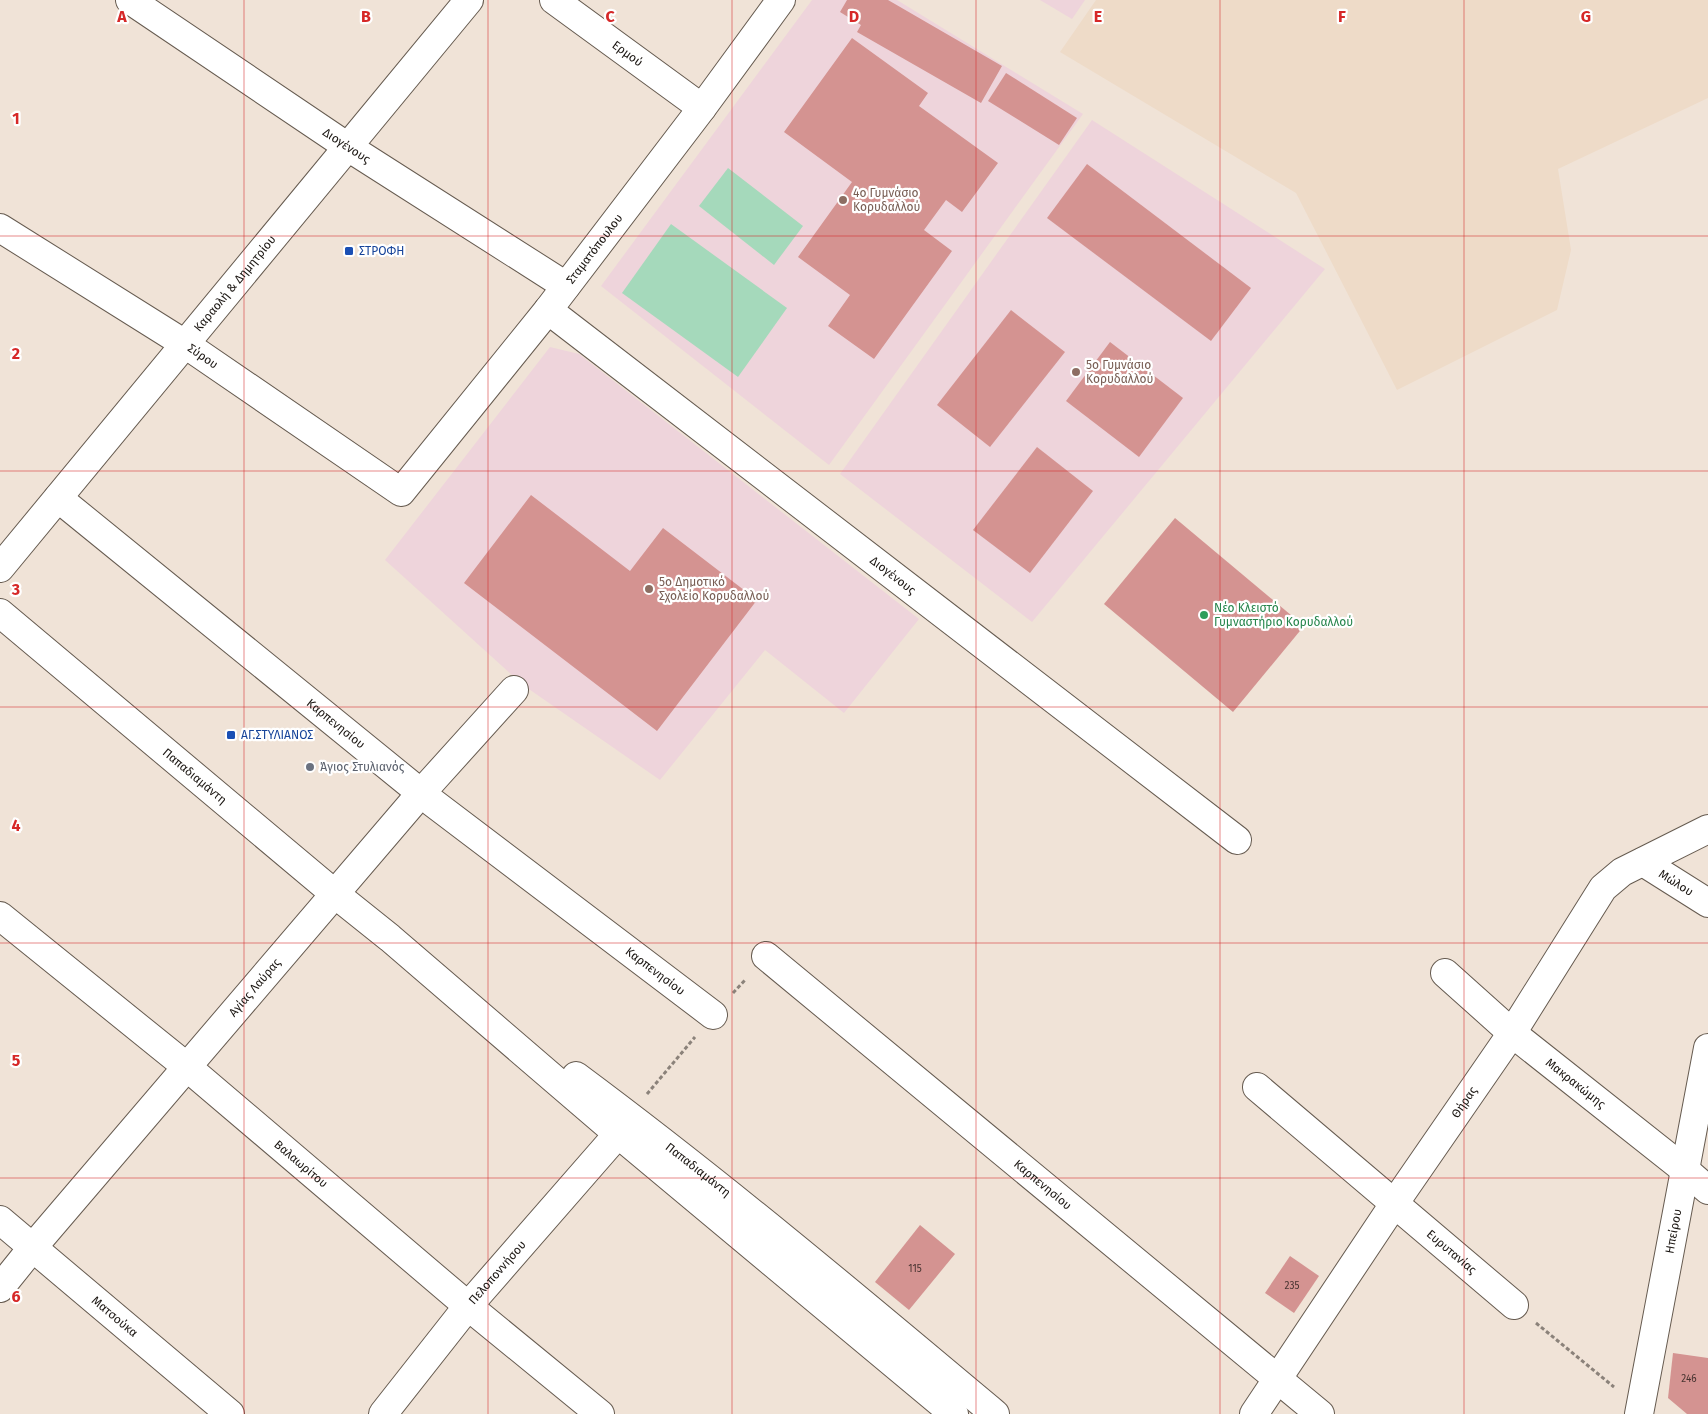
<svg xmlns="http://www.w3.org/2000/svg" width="1708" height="1414" viewBox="0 0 1708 1414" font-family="'Fira Sans',sans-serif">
  <rect width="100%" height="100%" fill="#f0e3d7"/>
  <polygon fill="#eedbc8" points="1096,0 1708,0 1708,98 1558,169 1571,250 1557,310 1397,390 1296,193 1060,52"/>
  <g fill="#eed4db">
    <polygon points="812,0 897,0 1083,114 829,465 601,286"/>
    <polygon points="1040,0 1085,0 1072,19"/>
    <polygon points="1092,120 1325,269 1032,622 840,474"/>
    <polygon points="550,347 579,354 919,619 844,713 765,650 660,780 523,685 385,560"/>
  </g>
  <g fill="#a5d9bb">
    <polygon points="728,168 803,226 774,265 699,206"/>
    <polygon points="671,224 787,308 738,377 622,293"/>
  </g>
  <g fill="#d49391">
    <polygon points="847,0 888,0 1002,66 981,103 857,32 861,25 840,12"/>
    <polygon points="852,38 928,93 919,106 998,163 962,212 946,200 924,230 952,251 874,359 828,326 850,295 798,257 852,182 784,132"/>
    <polygon points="1006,73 1077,118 1059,145 988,101"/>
    <polygon points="1087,164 1251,288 1211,341 1047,218"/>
    <polygon points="1011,310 1065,352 990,447 937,405"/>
    <polygon points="1110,342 1183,398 1139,457 1066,401"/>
    <polygon points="1037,447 1093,491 1030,573 973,530"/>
    <polygon points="531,495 630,571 663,528 757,600 657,731 464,583"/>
    <polygon points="1175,518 1304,626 1233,712 1104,604"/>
    <polygon points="920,1225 955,1254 909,1310 875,1282"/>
    <polygon points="1290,1256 1319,1276 1294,1313 1265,1293"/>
    <polygon points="1673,1353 1708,1358 1708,1414 1687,1414 1668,1398"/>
  </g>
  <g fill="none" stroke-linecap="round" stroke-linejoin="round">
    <defs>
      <g id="minor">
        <path id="s1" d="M 130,0 L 348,147 L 566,286"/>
        <path id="s2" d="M 554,0 L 702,108"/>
        <path id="s3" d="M 0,228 L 185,344 L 401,492 L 548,310 L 702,108 L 781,0"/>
        <path id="s4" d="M 548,310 L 1237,840"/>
        <path id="s5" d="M 58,498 L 432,802 L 713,1015"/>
        <path id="s6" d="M 0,568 L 469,0"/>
        <path id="s7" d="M 0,613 L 335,894 L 390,938 L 618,1134 L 954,1414"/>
        <path id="s8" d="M 1643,862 L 1708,903"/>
        <path id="s9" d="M 0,916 L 187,1067 L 468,1306 L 600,1414"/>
        <path id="s10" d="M 766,956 L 1320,1414"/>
        <path id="s11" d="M 1445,973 L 1512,1033 L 1685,1170 L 1708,1190"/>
        <path id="s12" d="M 576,1076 C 720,1183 858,1299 995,1414"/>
        <path id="s13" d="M 1257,1087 L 1514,1305"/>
        <path id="s14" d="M 0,1220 L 230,1414"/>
        <path id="s15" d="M 0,1288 L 33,1247 L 421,793 L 514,690"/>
        <path id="s16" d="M 383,1414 L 468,1306 L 618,1134"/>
        <path id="s17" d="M 1254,1414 L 1394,1204 L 1512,1033 L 1603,888 L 1622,872 L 1708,829"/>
        <path id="s18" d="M 1639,1414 L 1708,1048"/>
      </g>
    </defs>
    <use href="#minor" stroke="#665b50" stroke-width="30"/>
    <g stroke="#8b827a" stroke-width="3" stroke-dasharray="4 2.5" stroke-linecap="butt">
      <polyline points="733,993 746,979"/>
      <polyline points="647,1094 695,1037"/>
      <polyline points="1536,1323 1614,1387"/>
    </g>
    <use href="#minor" stroke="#fff" stroke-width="28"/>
  </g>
  <path fill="none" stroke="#d62828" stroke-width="1" stroke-opacity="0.55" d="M 244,0 L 244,1414M 488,0 L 488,1414M 732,0 L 732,1414M 976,0 L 976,1414M 1220,0 L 1220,1414M 1464,0 L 1464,1414M 0,236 L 1708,236M 0,471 L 1708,471M 0,707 L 1708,707M 0,943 L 1708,943M 0,1178 L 1708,1178"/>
  <g fill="#8d6e63" stroke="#fff" stroke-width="2">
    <circle cx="843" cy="200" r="5"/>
    <circle cx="1076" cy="372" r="5"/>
    <circle cx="649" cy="589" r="5"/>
  </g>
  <g fill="#1a4fb4" stroke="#fff" stroke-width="2">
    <rect x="344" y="246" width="10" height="10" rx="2.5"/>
    <rect x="226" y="730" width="10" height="10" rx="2.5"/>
  </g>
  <circle fill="#2e9e5b" stroke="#fff" stroke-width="2" cx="1204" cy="615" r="5"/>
  <circle fill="#6b7280" stroke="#fff" stroke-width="2" cx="310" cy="767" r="5"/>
  <g text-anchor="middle" stroke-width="4.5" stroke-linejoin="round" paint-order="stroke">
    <g font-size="10" fill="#483431">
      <text x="915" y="1272">115</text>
      <text x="1292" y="1289">235</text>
      <text x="1689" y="1382">246</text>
    </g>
    <g font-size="12" fill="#1a1511" stroke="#fff">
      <text dy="4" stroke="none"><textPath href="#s2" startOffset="91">Ερμού</textPath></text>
      <text dy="4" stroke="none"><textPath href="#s1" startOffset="261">Διογένους</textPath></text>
      <text dy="4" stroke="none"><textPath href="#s3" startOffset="791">Σταματόπουλου</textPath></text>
      <text dy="4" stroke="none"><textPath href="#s6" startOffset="369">Καραολή &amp; Δημητρίου</textPath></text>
      <text dy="4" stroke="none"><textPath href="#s3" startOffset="240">Σύρου</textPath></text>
      <text dy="4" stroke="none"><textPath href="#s4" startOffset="435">Διογένους</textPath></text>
      <text dy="4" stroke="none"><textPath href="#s5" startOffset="358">Καρπενησίου</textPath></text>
      <text dy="4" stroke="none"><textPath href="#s7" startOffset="254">Παπαδιαμάντη</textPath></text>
      <text dy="4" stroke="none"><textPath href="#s8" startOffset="39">Μώλου</textPath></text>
      <text dy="4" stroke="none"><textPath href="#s5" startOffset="762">Καρπενησίου</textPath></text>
      <text dy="4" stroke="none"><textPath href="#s15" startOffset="394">Αγίας Λαύρας</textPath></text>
      <text dy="4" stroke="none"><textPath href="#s11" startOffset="171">Μακρακώμης</textPath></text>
      <text dy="4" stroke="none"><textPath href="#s17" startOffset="376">Θήρας</textPath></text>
      <text dy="4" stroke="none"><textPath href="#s9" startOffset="390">Βαλαωρίτου</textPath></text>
      <text dy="4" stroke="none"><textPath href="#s12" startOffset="154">Παπαδιαμάντη</textPath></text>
      <text dy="4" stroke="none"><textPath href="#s10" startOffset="359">Καρπενησίου</textPath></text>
      <text dy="4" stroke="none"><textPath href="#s18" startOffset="186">Ηπείρου</textPath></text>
      <text dy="4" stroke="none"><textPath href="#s13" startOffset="255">Ευρυτανίας</textPath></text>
      <text dy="4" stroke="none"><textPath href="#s16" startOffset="182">Πελοποννήσου</textPath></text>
      <text dy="4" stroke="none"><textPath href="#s14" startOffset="150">Ματσούκα</textPath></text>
    </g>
    <g font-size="12" fill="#785e54" stroke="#fff" text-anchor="start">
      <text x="853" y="197">4ο Γυμνάσιο<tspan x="853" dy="14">Κορυδαλλού</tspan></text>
      <text x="1086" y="369">5ο Γυμνάσιο<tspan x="1086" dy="14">Κορυδαλλού</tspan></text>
      <text x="659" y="586">5ο Δημοτικό<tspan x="659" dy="14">Σχολείο Κορυδαλλού</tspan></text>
    </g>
    <g font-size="12" fill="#164399" stroke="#fff" text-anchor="start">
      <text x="359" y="255">ΣΤΡΟΦΗ</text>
      <text x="241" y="739">ΑΓ.ΣΤΥΛΙΑΝΟΣ</text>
    </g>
    <g font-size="12" fill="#27864d" stroke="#fff" text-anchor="start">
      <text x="1214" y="612">Νέο Κλειστό<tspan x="1214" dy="14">Γυμναστήριο Κορυδαλλού</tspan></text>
    </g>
    <g font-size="12" fill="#5b616d" stroke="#fff" text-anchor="start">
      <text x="320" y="771">Άγιος Στυλιανός</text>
    </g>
  </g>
  <g font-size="16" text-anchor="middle" font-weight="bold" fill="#d62828" stroke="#fff" stroke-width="4.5" stroke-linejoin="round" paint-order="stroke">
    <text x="122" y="22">A</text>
    <text x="366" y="22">B</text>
    <text x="610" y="22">C</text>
    <text x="854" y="22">D</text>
    <text x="1098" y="22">E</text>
    <text x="1342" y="22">F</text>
    <text x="1586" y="22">G</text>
    <text x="16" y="124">1</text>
    <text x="16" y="359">2</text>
    <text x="16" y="595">3</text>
    <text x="16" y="831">4</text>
    <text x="16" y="1066">5</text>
    <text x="16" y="1302">6</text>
  </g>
</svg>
